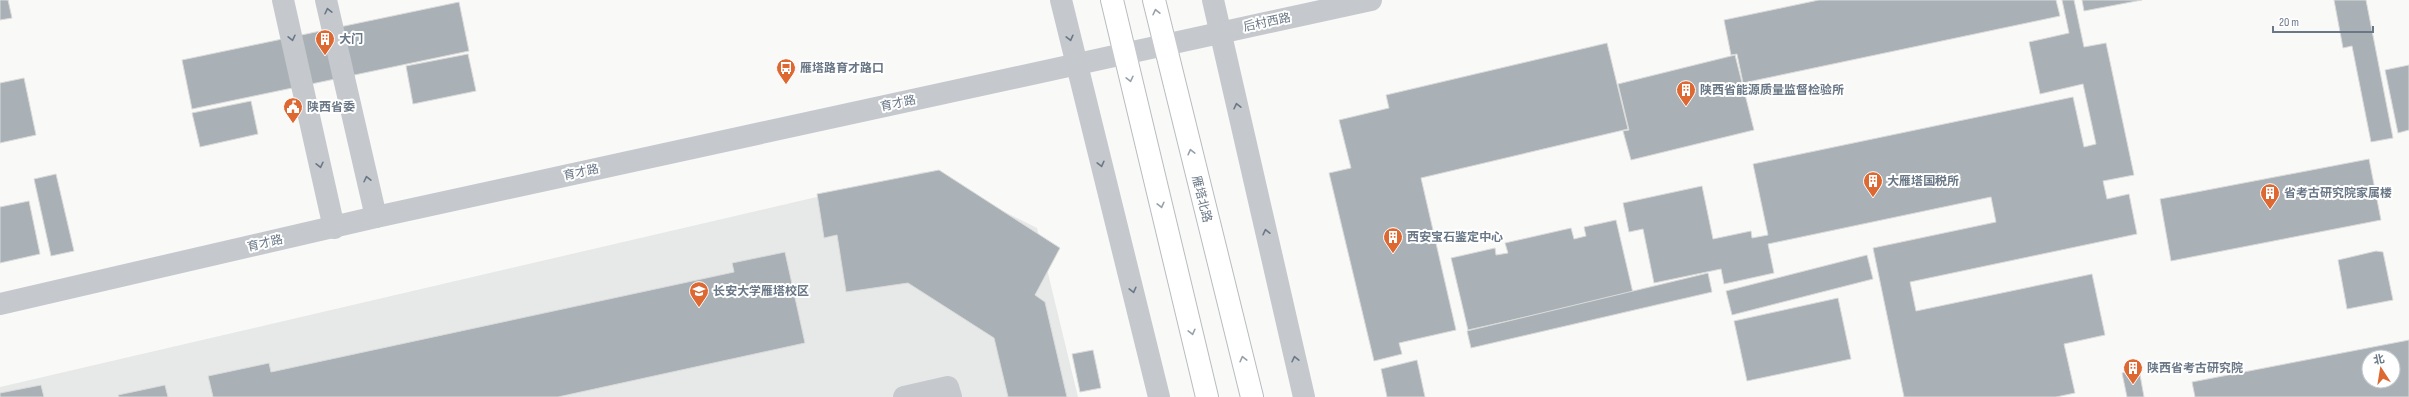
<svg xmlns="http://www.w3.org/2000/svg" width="2409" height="397" viewBox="0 0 2409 397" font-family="'Sofia Sans Condensed','Noto Sans SC',sans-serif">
  <rect width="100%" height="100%" fill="#f9f9f7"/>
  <polygon fill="#e7e8e8" points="924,172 1037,228 1078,397 0,397 0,387"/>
  <g fill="#a9b1b7" stroke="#dadbd9" fill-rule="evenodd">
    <polygon points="0,0 8,0 12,18 0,20"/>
    <polygon points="1819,0 2056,0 2060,16 1743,83 1737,54 1731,55 1724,20"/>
    <polygon points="2062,0 2074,0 2084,47 2106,43 2134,175 2103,181 2107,199 2129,194 2137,234 1910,282 1916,311 2092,274 2105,335 2064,344 2075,393 2056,397 1904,397 1873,248 1996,222 1991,197 1768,244 1774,273 1724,284 1721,269 1654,283 1643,229 1629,232 1623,203 1702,186 1713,239 1751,231 1752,238 1768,235 1753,164 2073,97 2084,147 2096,144 2083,84 2040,94 2029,42 2069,33"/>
    <polygon points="2082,0 2142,0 2084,11"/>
    <polygon points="2334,0 2366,0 2393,138 2371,142 2352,46 2343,48"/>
    <polygon points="459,2 469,51 192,109 182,60"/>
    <polygon points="1607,43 1628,129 1421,178 1456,330 1399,343 1402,354 1374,361 1329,173 1351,168 1339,120 1389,108 1386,95"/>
    <polygon points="468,54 476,91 413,104 406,66"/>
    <polygon points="1735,55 1754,130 1631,160 1623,131 1629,130 1618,84"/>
    <polygon points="2409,65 2409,130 2398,133 2385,70"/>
    <polygon points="24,78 36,135 0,143 0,83"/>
    <polygon points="251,101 258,134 200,147 192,113"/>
    <polygon points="2369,159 2381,220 2171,261 2160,199"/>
    <polygon points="939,170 1060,248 1035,295 1045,302 1067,397 1008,397 994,338 908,283 846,292 837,235 824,238 817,194"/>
    <polygon points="56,174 74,251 51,256 34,179"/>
    <polygon points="29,201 40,254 0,263 0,207"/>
    <polygon points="1616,220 1633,293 1468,330 1451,258 1495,248 1496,255 1508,253 1505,243 1571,228 1574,239 1586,236 1584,227"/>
    <polygon points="2376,251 2383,252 2393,300 2347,309 2338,260"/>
    <polygon points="785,252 805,343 558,397 213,397 208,376 269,363 271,372 734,272 732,263"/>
    <polygon points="1867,255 1873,279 1732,315 1726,291"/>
    <polygon points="1708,273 1712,292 1471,348 1467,331"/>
    <polygon points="1838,298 1851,359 1747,381 1734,321"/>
    <path d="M 2409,340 L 2409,397 L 2195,397 L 2192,382 ZM 2369,357 L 2393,357 L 2393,381 L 2369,381 Z"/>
    <polygon points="1093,350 1101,388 1080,392 1072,354"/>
    <polygon points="1417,360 1425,397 1387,397 1381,369"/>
    <polygon points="2139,369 2144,397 2127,397 2122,373"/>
    <polygon points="41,385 44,397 0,397 0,393"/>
    <polygon points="165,385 168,397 119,397 118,395"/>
  </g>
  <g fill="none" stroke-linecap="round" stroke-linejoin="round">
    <defs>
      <g id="major">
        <polyline points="1112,0 1207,397"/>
        <polyline points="1154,0 1252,397"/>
      </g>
    </defs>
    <use href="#major" stroke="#b8bcc0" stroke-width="24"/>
    <g stroke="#c5c8cc" stroke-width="22">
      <polyline points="283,0 334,228"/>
      <polyline points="326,0 376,217"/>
      <polyline points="1061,0 1159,397"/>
      <polyline points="1213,0 1304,397"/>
      <polyline points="0,304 376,217 1371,0"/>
      <polyline points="904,397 948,387 951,397"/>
    </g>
    <use href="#major" stroke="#fff" stroke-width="22"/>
  </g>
  <defs><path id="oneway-chevron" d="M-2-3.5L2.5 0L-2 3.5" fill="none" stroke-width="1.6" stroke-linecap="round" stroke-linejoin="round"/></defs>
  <g stroke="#697786">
    <use href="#oneway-chevron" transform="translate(328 11) rotate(-103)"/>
    <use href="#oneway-chevron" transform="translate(292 38) rotate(77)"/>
    <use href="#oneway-chevron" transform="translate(1070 38) rotate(76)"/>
    <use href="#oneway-chevron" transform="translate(1237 106) rotate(-103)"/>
    <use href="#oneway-chevron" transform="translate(1101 164) rotate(76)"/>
    <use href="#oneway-chevron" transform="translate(320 165) rotate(77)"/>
    <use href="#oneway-chevron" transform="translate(367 179) rotate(-103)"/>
    <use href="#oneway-chevron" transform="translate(1266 232) rotate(-103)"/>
    <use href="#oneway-chevron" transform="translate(1133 290) rotate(76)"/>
    <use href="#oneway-chevron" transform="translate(1295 359) rotate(-103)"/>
  </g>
  <g stroke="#96a0aa">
    <use href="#oneway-chevron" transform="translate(1156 12) rotate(-103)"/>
    <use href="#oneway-chevron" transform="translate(1130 79) rotate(77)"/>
    <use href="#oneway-chevron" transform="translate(1191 152) rotate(-104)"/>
    <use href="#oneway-chevron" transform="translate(1161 205) rotate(76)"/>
    <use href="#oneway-chevron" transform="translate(1192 332) rotate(76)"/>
    <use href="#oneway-chevron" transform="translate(1243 359) rotate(-104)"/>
  </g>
  <defs>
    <symbol id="building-pin" viewBox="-11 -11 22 30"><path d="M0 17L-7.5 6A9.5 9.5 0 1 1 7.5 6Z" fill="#dd6832" stroke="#fff"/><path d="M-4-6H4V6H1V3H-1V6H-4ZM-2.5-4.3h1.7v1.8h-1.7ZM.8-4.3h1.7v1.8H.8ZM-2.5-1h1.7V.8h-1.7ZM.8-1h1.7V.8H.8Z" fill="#fff"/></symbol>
    <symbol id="bus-pin" viewBox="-11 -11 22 30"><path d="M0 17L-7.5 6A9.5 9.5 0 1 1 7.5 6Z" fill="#dd6832" stroke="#fff"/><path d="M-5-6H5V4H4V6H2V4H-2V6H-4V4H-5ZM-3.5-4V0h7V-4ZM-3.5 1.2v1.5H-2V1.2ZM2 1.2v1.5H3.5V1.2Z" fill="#fff"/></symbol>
    <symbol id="civic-pin" viewBox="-11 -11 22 30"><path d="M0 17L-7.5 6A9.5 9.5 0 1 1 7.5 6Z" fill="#dd6832" stroke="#fff"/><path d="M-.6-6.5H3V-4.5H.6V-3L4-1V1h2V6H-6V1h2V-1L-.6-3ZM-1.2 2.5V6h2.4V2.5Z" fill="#fff"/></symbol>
    <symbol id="university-pin" viewBox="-11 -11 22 30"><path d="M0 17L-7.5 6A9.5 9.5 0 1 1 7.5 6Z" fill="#dd6832" stroke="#fff"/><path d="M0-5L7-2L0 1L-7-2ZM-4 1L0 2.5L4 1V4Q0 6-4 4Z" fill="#fff"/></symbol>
  </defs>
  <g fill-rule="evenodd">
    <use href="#building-pin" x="314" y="28" width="22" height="30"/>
    <use href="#bus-pin" x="775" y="57" width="22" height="30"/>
    <use href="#building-pin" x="1675" y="79" width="22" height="30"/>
    <use href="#civic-pin" x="282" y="96" width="22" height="30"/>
    <use href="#building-pin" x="1862" y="170" width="22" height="30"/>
    <use href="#building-pin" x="2259" y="182" width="22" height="30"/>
    <use href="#building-pin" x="1382" y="226" width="22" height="30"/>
    <use href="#university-pin" x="688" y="280" width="22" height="30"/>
    <use href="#building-pin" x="2122" y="357" width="22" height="30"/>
  </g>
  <g text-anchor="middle" stroke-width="4" stroke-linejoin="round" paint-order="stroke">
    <g font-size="12" fill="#697786" stroke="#fff">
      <text transform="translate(1267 22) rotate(-12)" y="4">后村西路</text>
      <text transform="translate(898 103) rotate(-12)" y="4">育才路</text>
      <text transform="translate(581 172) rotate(-12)" y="4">育才路</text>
      <text transform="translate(1202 199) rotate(76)" y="4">雁塔北路</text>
      <text transform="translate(265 243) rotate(-13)" y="4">育才路</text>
    </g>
    <g font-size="12" font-weight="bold" fill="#697786" stroke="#fff" text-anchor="start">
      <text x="339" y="43">大门</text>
      <text x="800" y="72">雁塔路育才路口</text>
      <text x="1700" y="94">陕西省能源质量监督检验所</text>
      <text x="307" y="111">陕西省委</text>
      <text x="1887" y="185">大雁塔国税所</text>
      <text x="2284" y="197">省考古研究院家属楼</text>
      <text x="1407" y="241">西安宝石鉴定中心</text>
      <text x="713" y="295">长安大学雁塔校区</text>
      <text x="2147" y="372">陕西省考古研究院</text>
    </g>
  </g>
  <g transform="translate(2381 369) rotate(348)"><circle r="19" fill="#ffffff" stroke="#c3c9cf"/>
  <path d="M0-3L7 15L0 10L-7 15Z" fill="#dd6832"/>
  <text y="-6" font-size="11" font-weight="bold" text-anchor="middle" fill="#697786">北</text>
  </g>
  <path d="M2273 26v6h100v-6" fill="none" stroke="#697786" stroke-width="2"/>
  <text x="2279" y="26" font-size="12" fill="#697786" stroke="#ffffff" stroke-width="3" paint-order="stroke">20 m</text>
</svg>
